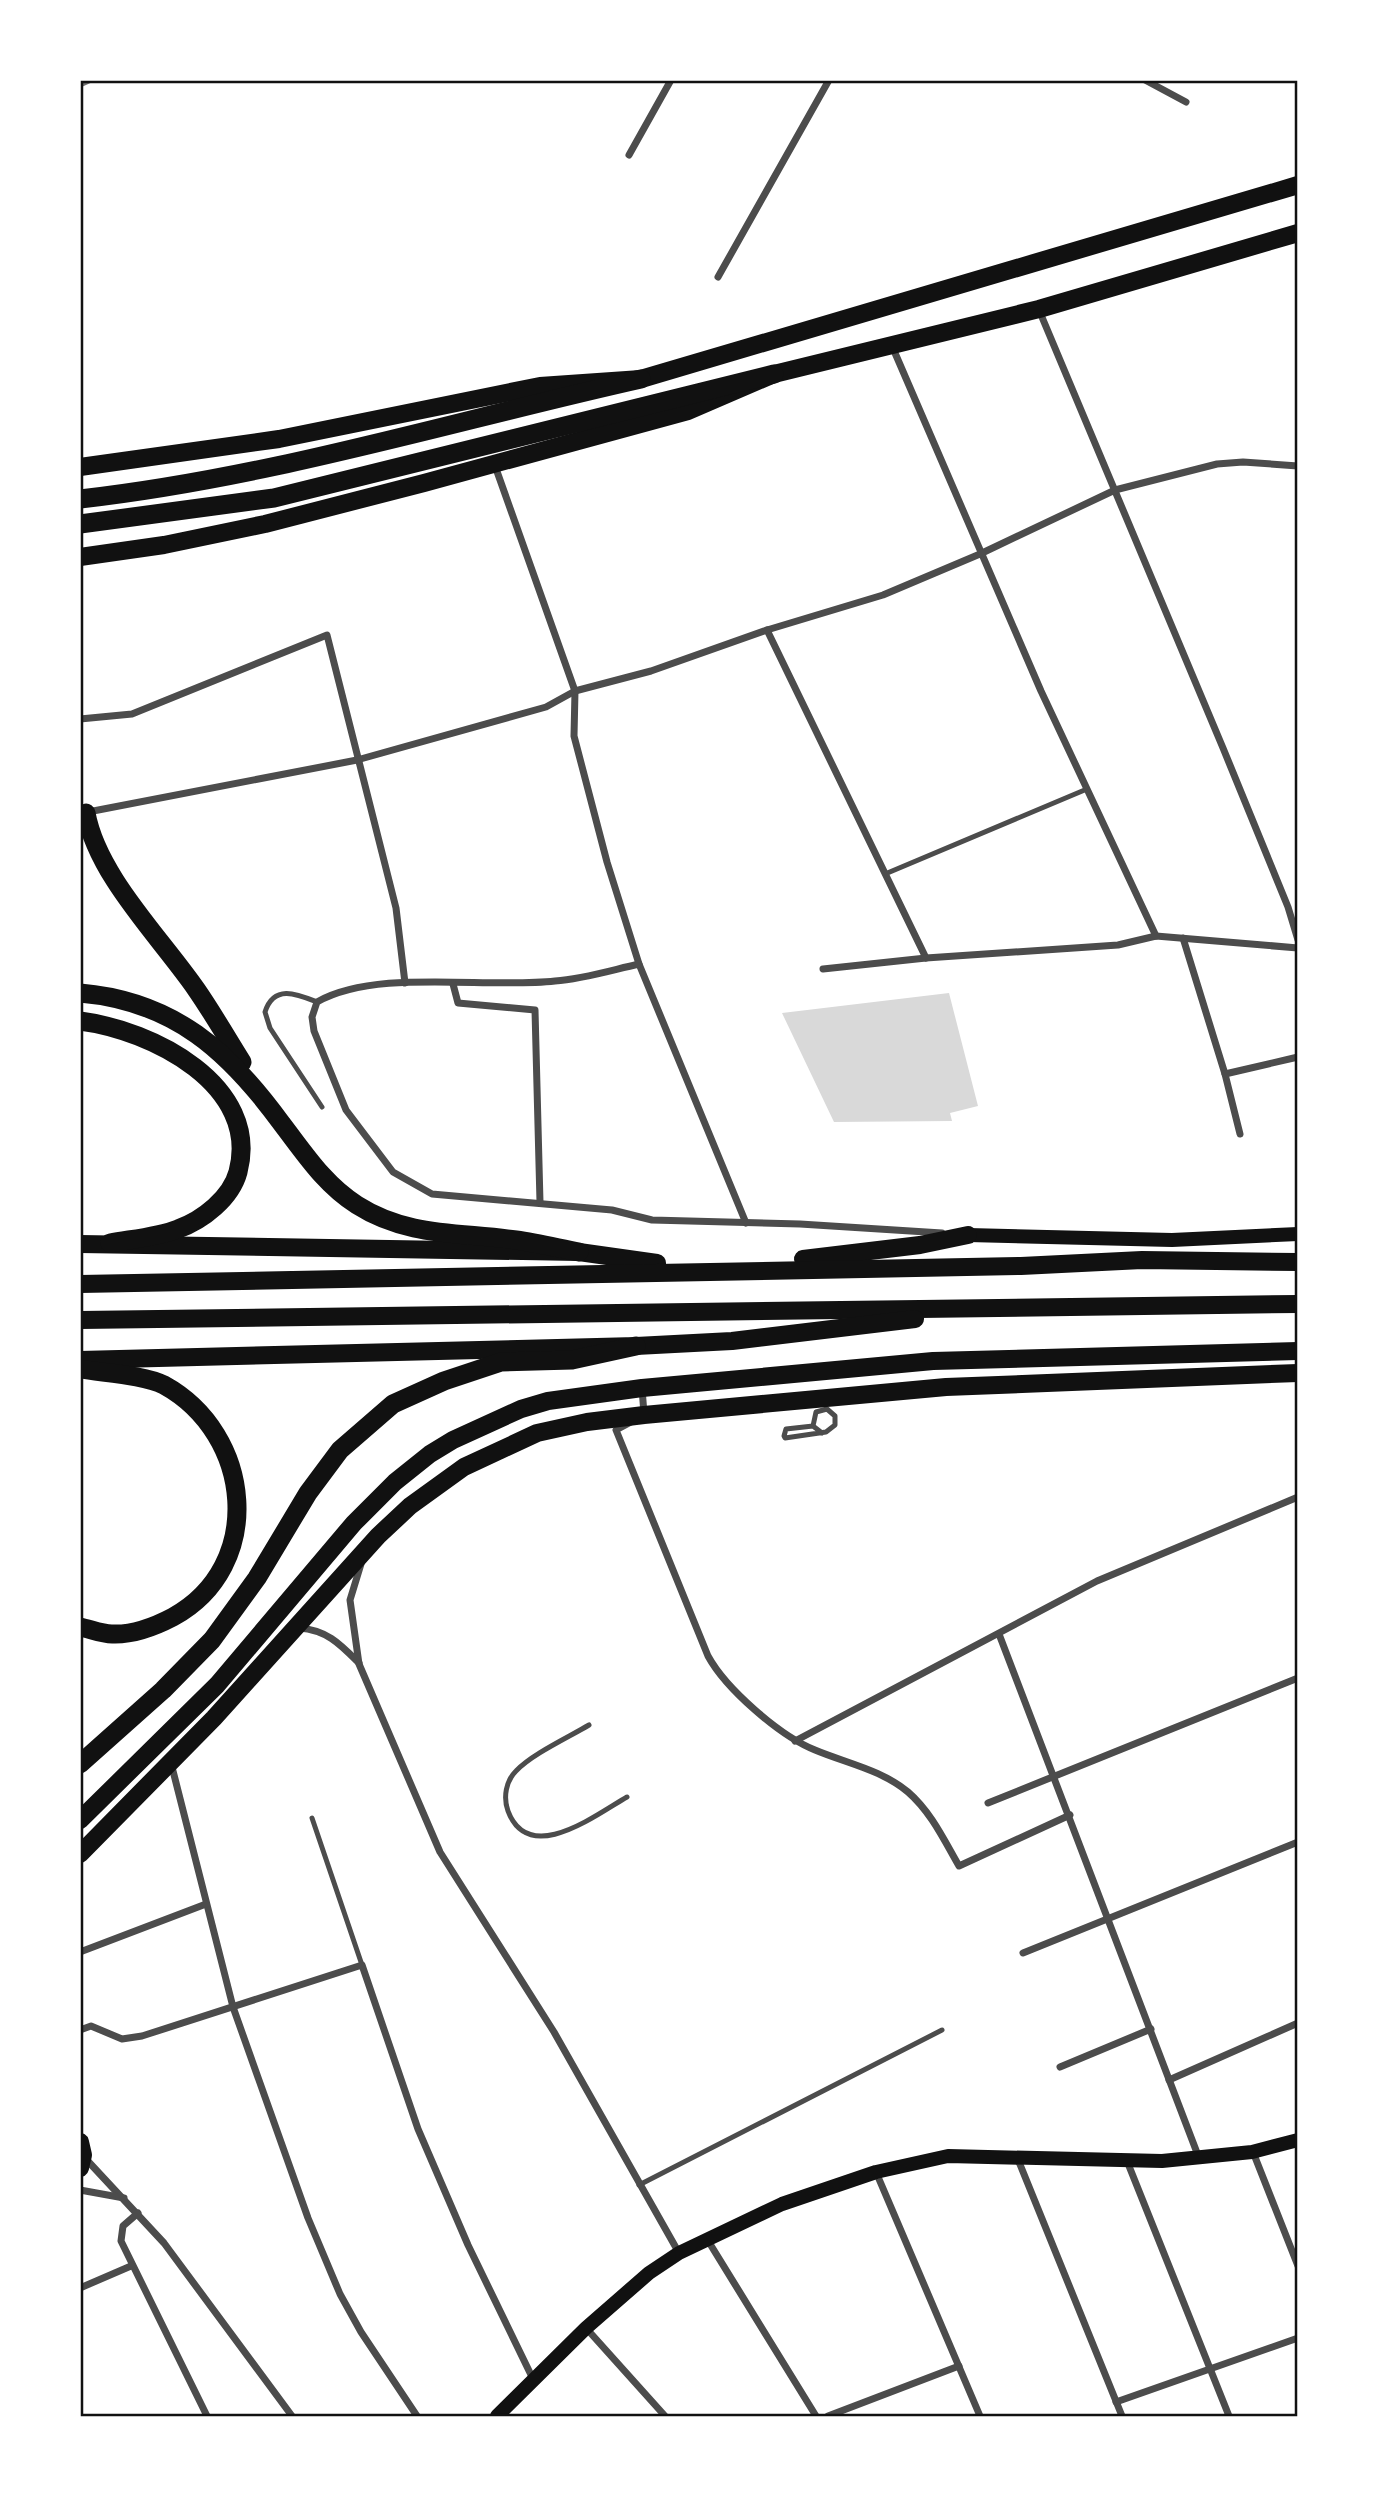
<svg xmlns="http://www.w3.org/2000/svg" width="1378" height="2497" viewBox="0 0 1378 2497" font-family="'Sofia Sans Condensed',sans-serif">
  <rect width="100%" height="100%" fill="#fff"/>
  <polygon fill="#d9d9d9" points="949,993 978,1106 950,1113 952,1121 834,1122 782,1013"/>
  <g fill="none" stroke-linecap="round" stroke-linejoin="round">
    <g stroke="#4c4c4c" stroke-width="5">
      <polyline points="885,874 1087,789"/>
      <path d="M 317,1002 C 297,994 274,984 265,1012 L 270,1028 L 322,1107"/>
      <polyline points="813,1426 786,1429 784,1436 785,1438 826,1432 835,1425 835,1416 827,1409 816,1412 813,1426 822,1433"/>
      <path d="M 589,1725 C 569,1737 532,1754 516,1771 C 506,1781 503,1797 508,1811 C 529,1867 597,1814 627,1797"/>
      <polyline points="312,1818 362,1965"/>
      <polyline points="639,2185 942,2030"/>
    </g>
    <g stroke="#4c4c4c" stroke-width="7">
      <polyline points="1145,80 1186,102"/>
      <polyline points="629,155 671,80"/>
      <polyline points="718,277 829,80"/>
      <polyline points="1039,310 1223,748 1288,907 1298,940"/>
      <polyline points="892,346 1041,691 1156,936"/>
      <polyline points="494,463 575,691 574,736 607,862 639,964 746,1223"/>
      <polyline points="767,630 926,958"/>
      <polyline points="80,719 132,714 327,635 396,908 405,983"/>
      <polyline points="88,812 357,760 546,707 575,691 651,671 767,630 883,595 980,554 1115,490 1217,464 1243,462 1298,466"/>
      <polyline points="1183,938 1225,1074 1240,1134"/>
      <path d="M 639,964 C 612,970 583,979 555,981 C 486,989 377,968 317,1002 L 312,1017 L 314,1031 L 346,1110 L 393,1172 L 432,1194 L 612,1210 L 652,1220 L 800,1224 L 942,1233"/>
      <polyline points="823,969 926,958 1118,945 1156,936 1298,948"/>
      <polyline points="453,984 458,1003 535,1010 540,1202"/>
      <polyline points="1225,1074 1298,1057"/>
      <polyline points="642,1388 644,1414"/>
      <path d="M 631,1422 L 616,1430 L 708,1656 C 726,1689 780,1736 815,1750 C 846,1763 882,1770 908,1792 C 931,1812 944,1840 959,1866 L 1070,1815"/>
      <polyline points="361,1564 350,1600 359,1664 440,1852 554,2032 679,2253"/>
      <path d="M 299,1628 C 327,1630 340,1644 359,1663"/>
      <polyline points="999,1634 1199,2158"/>
      <polyline points="795,1741 1097,1581 1298,1497"/>
      <polyline points="171,1763 233,2007 308,2218 340,2294 361,2332 417,2416"/>
      <polyline points="988,1803 1298,1678"/>
      <polyline points="80,1952 206,1904"/>
      <polyline points="1023,1953 1298,1842"/>
      <polyline points="80,2030 91,2026 122,2039 142,2036 362,1965 418,2129 468,2245 533,2379"/>
      <polyline points="1060,2067 1151,2029"/>
      <polyline points="1169,2080 1298,2023"/>
      <polyline points="1253,2152 1298,2266"/>
      <polyline points="1017,2157 1122,2416"/>
      <polyline points="85,2158 164,2243 292,2416"/>
      <polyline points="1127,2161 1229,2416"/>
      <polyline points="876,2172 980,2416"/>
      <polyline points="80,2190 124,2198"/>
      <polyline points="138,2213 123,2226 121,2241 207,2416"/>
      <polyline points="707,2239 816,2416"/>
      <polyline points="80,2288 131,2266"/>
      <polyline points="586,2328 665,2416"/>
      <polyline points="1116,2402 1298,2338"/>
      <polyline points="828,2416 959,2366"/>
    </g>
    <g stroke="#111" stroke-width="14">
      <polyline points="968,1235 1172,1240 1298,1234"/>
      <polyline points="497,2416 586,2328 649,2273 679,2253 782,2204 876,2172 948,2156 1162,2161 1252,2152 1298,2140"/>
    </g>
    <g stroke="#111" stroke-width="18">
      <polyline points="80,1820 217,1685 354,1523 395,1482 430,1454 453,1440 521,1409 548,1401 642,1388 933,1361 1298,1351"/>
      <polyline points="80,1854 214,1718 378,1536 410,1506 464,1467 537,1433 587,1422 644,1415 946,1387 1298,1373"/>
      <polyline points="80,2142 83,2155 80,2168"/>
    </g>
    <g stroke="#111" stroke-width="18">
      <polyline points="80,467 279,439 540,386 641,379 1298,185"/>
      <polyline points="80,557 164,545 265,524 424,483 688,411 774,374 1039,309 1298,233"/>
      <polyline points="80,1244 579,1252 657,1263"/>
      <polyline points="803,1259 920,1245 968,1235"/>
      <polyline points="80,1284 1021,1266 1142,1260 1298,1262"/>
      <polyline points="80,1320 1298,1304"/>
      <polyline points="80,1360 636,1346 732,1341 915,1319"/>
    </g>
    <g stroke="#111" stroke-width="19">
      <path d="M 80,499 C 273,477 453,421 641,379"/>
      <polyline points="80,524 274,498 774,374"/>
      <path d="M 86,813 C 97,875 160,937 196,989 C 212,1012 227,1038 242,1062"/>
      <path d="M 80,993 C 174,1001 229,1051 282,1124 C 305,1154 325,1185 357,1205 C 407,1237 460,1232 516,1240 C 537,1243 558,1248 579,1252"/>
      <path d="M 80,1021 C 152,1030 261,1085 238,1172 C 231,1198 203,1220 178,1229 C 158,1237 132,1239 110,1243"/>
      <path d="M 80,1369 C 104,1373 145,1375 164,1385 C 253,1434 266,1566 173,1617 C 154,1627 134,1635 112,1634 C 102,1634 90,1629 80,1627"/>
      <polyline points="80,1764 163,1690 212,1640 257,1578 308,1493 340,1450 393,1404 444,1381 501,1362 572,1360 636,1346"/>
    </g>
    <polyline stroke="#707070" stroke-width="5" points="80,85 91,80"/>
  </g>
  <rect width="1378" height="2497" fill="none" stroke="#ffffff" stroke-width="164"/>
  <rect x="82" y="82" width="1214" height="2333" fill="none" stroke="#111" stroke-width="2.5"/>
</svg>
